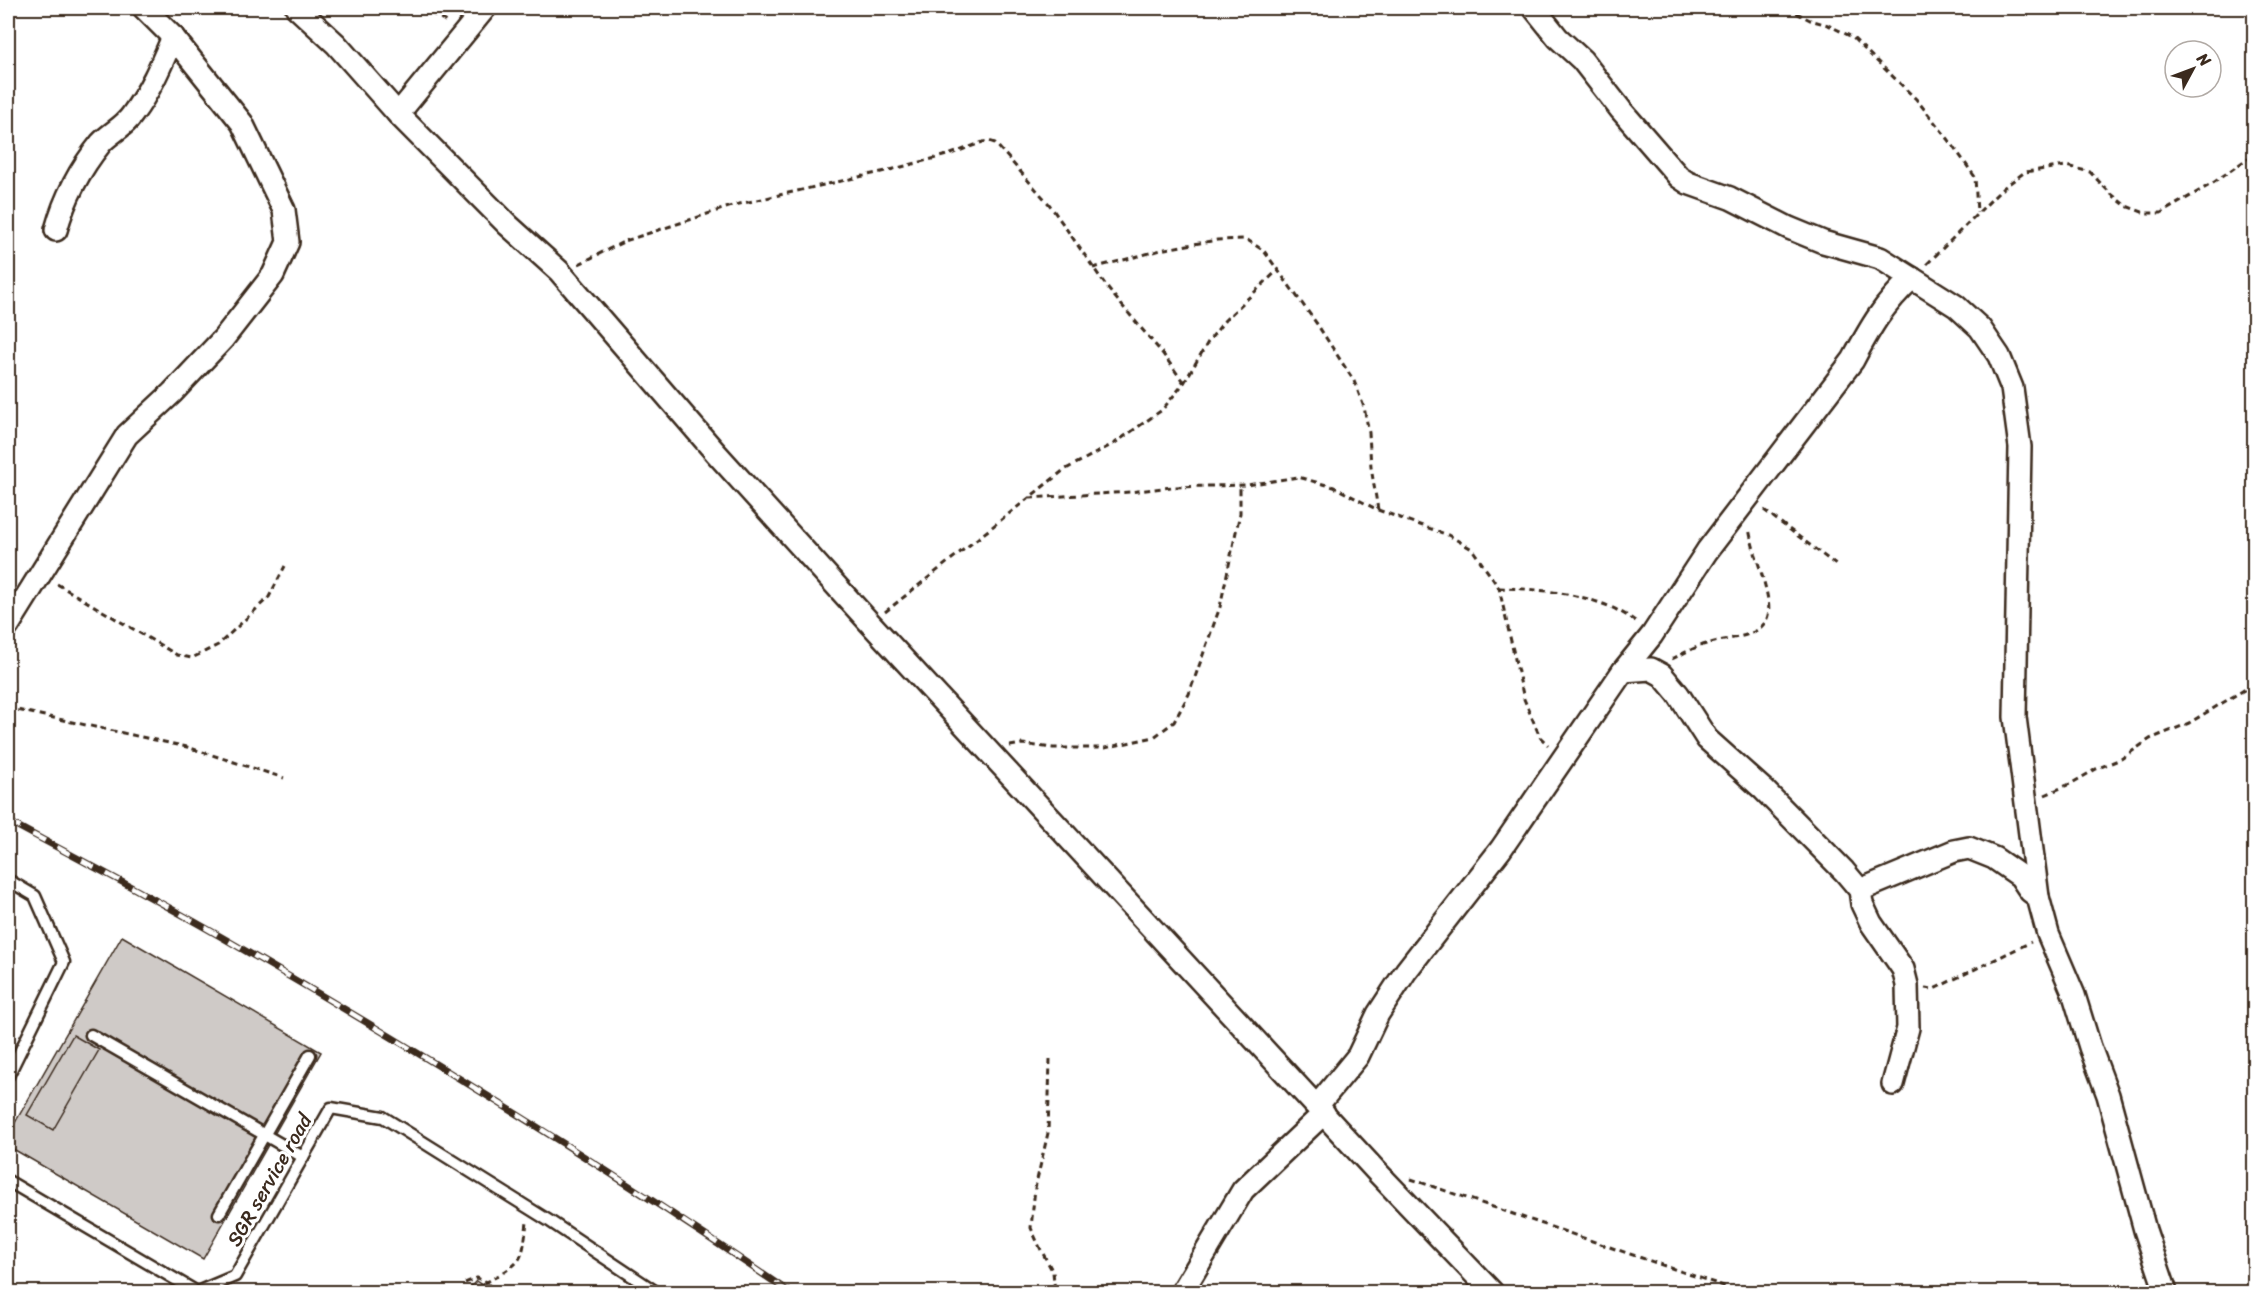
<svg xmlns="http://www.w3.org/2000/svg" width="2262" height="1300" viewBox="0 0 2262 1300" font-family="Sriracha,sans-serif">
  <rect width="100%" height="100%" fill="#fff"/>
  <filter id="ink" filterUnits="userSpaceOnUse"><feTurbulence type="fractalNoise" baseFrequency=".0167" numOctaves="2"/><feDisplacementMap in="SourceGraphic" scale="12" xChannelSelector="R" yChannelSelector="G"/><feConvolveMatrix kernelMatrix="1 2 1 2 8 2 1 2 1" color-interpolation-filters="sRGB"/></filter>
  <g filter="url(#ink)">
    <g fill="#cfcac7" stroke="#3b2a1e" stroke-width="1.5">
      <polygon points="122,936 321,1052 203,1259 8,1146 8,1135"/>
      <polygon points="73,1035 99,1050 53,1130 27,1115"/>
      <polygon points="476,1281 482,1285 487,1282 496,1292 466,1292"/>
    </g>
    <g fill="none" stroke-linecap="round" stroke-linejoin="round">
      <defs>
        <g id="lane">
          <polyline points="8,880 35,896 64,962 8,1076"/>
          <polyline points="91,1035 303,1157"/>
          <polyline points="8,1181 197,1292 235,1276 331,1108 383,1117 551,1222 656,1292"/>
          <polyline points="219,1214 310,1055"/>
        </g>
        <g id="street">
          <polyline points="297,8 336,44 398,114 508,225 559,271 716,453 870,623 1378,1173 1492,1292"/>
          <polyline points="1534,8 1558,38 1582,60 1621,110 1679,177 1688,183 1730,198 1789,228 1823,242 1880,258 1956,306 1980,328 1999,356 2012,388 2020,447 2015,717 2038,897 2048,934 2074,995 2090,1047 2108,1095 2145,1230 2166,1292"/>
          <polyline points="398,114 485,8"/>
          <path d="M 56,230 C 65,197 79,170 101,143 C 110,133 124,127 132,115 C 150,91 161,65 173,37"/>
          <polyline points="8,626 127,435 172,393 223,339 273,275 288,242 284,210 242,123 173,37 144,8"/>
          <polyline points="1623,671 1651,669 1662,675 1678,694 1707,739 1764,790 1844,871 1860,890 1862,904 1871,923 1903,969 1907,985 1908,1028 1893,1084"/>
          <polyline points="1860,890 1954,851 1969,848 1994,858 2020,876 2030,891 2038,897"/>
          <path d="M 1317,1106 L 1358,1056 L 1378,1014 L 1406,971 L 1501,849 L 1623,671 L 1652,635 L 1707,551 L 1853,360 C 1871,326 1883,305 1912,278"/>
          <polyline points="1182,1292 1243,1190 1324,1113"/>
        </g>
      </defs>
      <use href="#lane" stroke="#3b2a1e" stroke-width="15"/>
      <use href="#street" stroke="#3b2a1e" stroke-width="26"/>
      <g stroke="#3b2a1e" stroke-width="3" stroke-dasharray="6 4.5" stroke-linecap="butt">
        <polyline points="422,8 449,23"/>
        <polyline points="1787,8 1810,20 1828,25 1852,37 1916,99 1949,140 1975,177 1977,213"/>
        <polyline points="579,264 625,241 735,205 890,170 951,154 983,142 989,141 995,143 1049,204 1109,290 1163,354 1184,383"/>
        <polyline points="1927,264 2003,188 2025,172 2066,166 2090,172 2110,193 2126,206 2145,213 2161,213 2213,183 2254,154"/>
        <polyline points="1093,268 1165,249 1217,240 1246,239 1264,251 1317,324 1354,381 1364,407 1369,433 1371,467 1378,510"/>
        <polyline points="1029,498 1130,492 1172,487 1247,485 1298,477 1334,487 1378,510 1448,535 1472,549 1499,588 1524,699 1540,737 1548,745"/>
        <polyline points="1764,510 1836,565"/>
        <polyline points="57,584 177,655 192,658 218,645 269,597 285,566"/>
        <path d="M 1499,588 C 1545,589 1600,594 1638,623"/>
        <polyline points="885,612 1064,470 1115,443 1162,410 1184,383 1208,342 1225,320 1278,270"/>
        <path d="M 1672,659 C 1684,653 1697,646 1710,643 C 1735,636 1775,638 1768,600 C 1764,575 1753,553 1749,528"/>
        <polyline points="8,708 187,747 284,778"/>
        <polyline points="1010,746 1022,744 1053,748 1105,748 1154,737 1174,722 1189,694 1220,607 1240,513 1240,486"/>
        <polyline points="2045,795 2072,783 2096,769 2121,759 2150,739 2189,723 2254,684"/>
        <polyline points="1925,988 1934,989 2031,942"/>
        <polyline points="1050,1059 1048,1133 1035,1188 1031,1228 1041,1250 1053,1272 1055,1292"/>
        <polyline points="1411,1179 1741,1292"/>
        <path d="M 465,1283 L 477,1278 L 487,1282 C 523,1261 522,1264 527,1222"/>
      </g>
      <use href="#lane" stroke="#fff" stroke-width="10"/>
      <use href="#street" stroke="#fff" stroke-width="21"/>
      <defs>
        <path id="rail" d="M 8,821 C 84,862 162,902 237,946 C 425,1055 610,1169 789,1292"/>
      </defs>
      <use href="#rail" stroke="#3b2a1e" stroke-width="7"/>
      <use href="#rail" stroke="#fff" stroke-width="4.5" stroke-dasharray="14" stroke-linecap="butt"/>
    </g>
  </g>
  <g text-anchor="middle" stroke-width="6" stroke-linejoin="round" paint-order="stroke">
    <g font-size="20" fill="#3b2a1e" stroke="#fff">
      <text transform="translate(269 1180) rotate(-60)" y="7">SGR service road</text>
    </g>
  </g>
  <rect width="2262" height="1300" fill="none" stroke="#fff" stroke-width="30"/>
  <rect x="15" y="15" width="2232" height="1270" fill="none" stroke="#3b2a1e" stroke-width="2" filter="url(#ink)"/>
  <g transform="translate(2193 69) rotate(49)"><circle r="28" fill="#ffffff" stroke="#b1aaa5" stroke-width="1.5"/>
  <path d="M0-4.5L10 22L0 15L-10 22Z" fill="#3b2a1e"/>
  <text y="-9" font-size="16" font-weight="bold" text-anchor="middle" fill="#3b2a1e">N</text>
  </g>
</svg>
